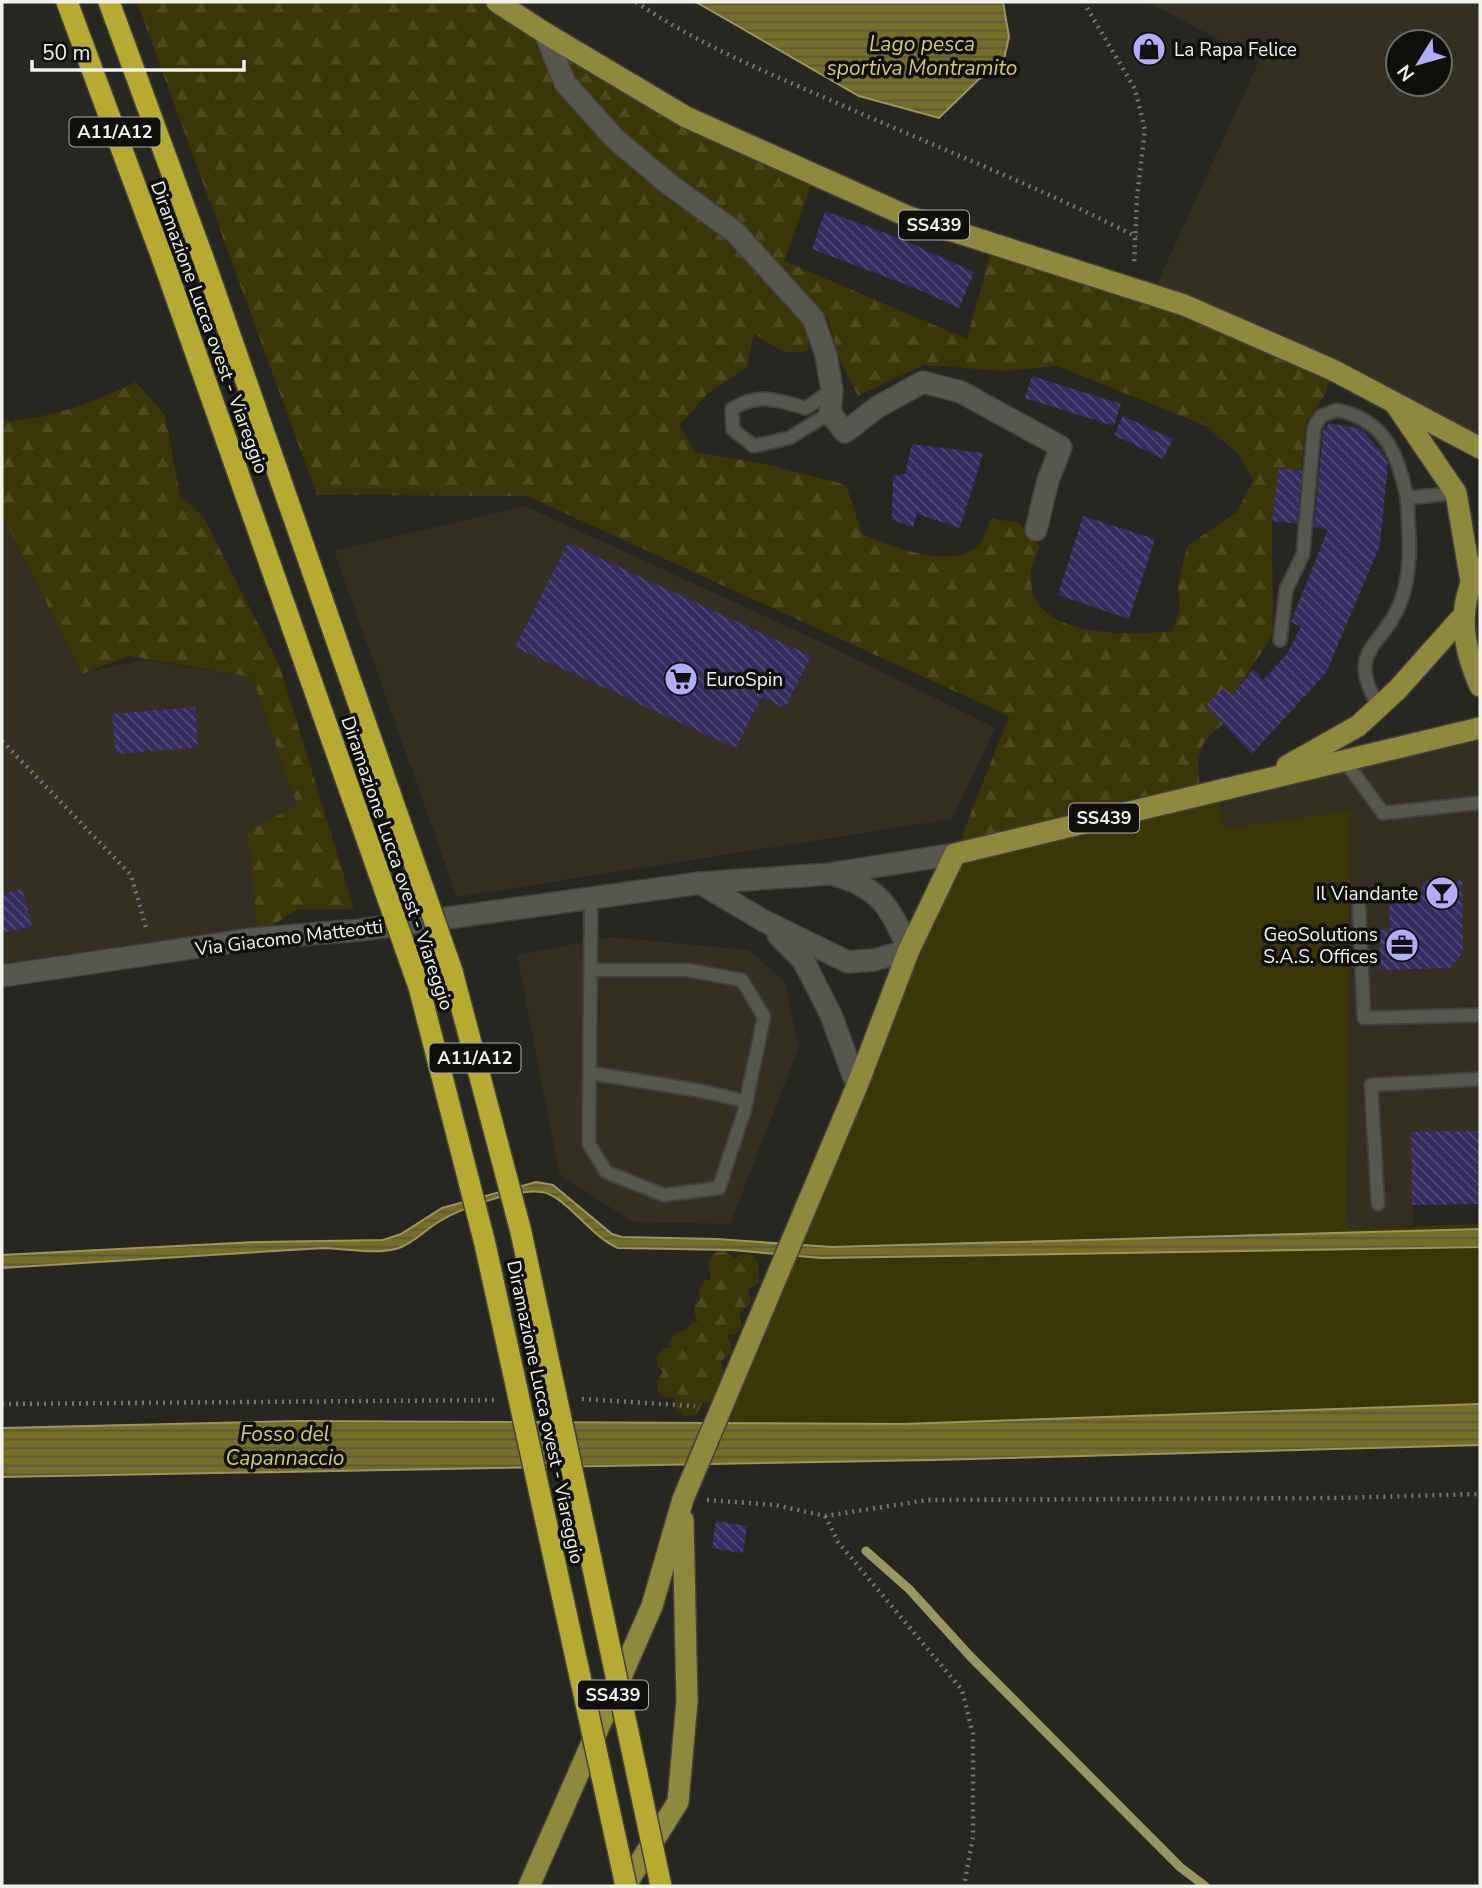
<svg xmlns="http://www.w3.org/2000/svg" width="1482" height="1888" viewBox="0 0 1482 1888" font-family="'Nunito Sans',sans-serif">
  <defs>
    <pattern id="forest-firs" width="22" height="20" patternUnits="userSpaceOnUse" patternTransform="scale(1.75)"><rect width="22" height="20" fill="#3a3608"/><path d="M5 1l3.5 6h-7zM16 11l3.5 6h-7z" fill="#4d4a20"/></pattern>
    <pattern id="water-rules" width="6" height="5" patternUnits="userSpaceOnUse" patternTransform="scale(1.75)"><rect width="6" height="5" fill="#746e27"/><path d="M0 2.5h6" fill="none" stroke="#5a583a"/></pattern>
    <pattern id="building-back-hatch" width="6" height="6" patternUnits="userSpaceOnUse" patternTransform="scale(1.75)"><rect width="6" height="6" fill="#352b60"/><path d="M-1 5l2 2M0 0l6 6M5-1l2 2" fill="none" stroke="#534a77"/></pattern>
  </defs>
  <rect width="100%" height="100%" fill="#272620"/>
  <g fill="#313023" fill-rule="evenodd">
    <path d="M 1148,2 L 1480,2 L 1480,448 L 1152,295 L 1259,61 ZM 1398,42 L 1440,42 L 1440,84 L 1398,84 Z"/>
    <polygon points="525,506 821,642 995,728 952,819 457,897 334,551"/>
    <polygon points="6,521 82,673 144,660 252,677 297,805 247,832 258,935 2,969 2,522"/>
    <polygon points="1480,728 1480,1204 1413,1205 1413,1226 1347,1229 1350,812 1224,828 1216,789"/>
    <polygon points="611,937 749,950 785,982 799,1047 730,1224 633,1222 559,1174 517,955"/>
  </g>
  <polygon fill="#3a3608" points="1216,789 1224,828 1350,811 1347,1229 1480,1224 1480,1404 904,1424 713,1422 954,856"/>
  <g fill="url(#forest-firs)" fill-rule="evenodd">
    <path d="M 137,2 L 497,2 L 545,33 L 815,175 L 784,261 L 967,339 L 993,244 L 1333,370 L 1325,395 L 1306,423 L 1301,470 L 1279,472 L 1272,521 L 1273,635 L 1233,695 L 1206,705 L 1223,724 C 1195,745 1196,760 1201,794 L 955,854 L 1009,716 L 527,496 L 317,495 ZM 827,316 L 840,361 L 858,396 L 923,365 L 1004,371 L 1057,366 L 1206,426 L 1240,456 L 1253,480 L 1237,512 L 1187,546 L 1178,586 L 1180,610 L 1172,631 C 1129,636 1025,639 1031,573 C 1032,564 1037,555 1040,547 L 1018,522 L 991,519 C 988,526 985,538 979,544 C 954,572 891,546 862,534 L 846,485 L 769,465 L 696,452 L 679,426 L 707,394 L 747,367 L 754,334 L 784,352 L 807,352 Z"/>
    <path d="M 136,382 L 165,415 L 180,495 L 204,518 L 280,667 L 354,909 L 296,910 L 258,935 L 247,832 L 297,805 L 252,677 L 129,656 L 82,674 L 6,522 L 2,522 L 2,421 C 50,419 92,403 136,382 Z"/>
    <polygon points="726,1251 735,1259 739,1255 750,1254 758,1261 759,1282 748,1291 751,1303 739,1313 742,1326 735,1335 726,1336 730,1341 732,1352 721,1361 724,1374 719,1379 722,1392 715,1401 703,1402 696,1415 684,1416 676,1409 675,1398 667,1398 658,1391 657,1380 663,1372 658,1367 657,1356 664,1348 671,1347 670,1340 678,1332 685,1331 692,1322 699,1321 695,1317 694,1306 700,1299 699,1289 706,1280 711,1280 708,1261 715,1252"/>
  </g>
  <g fill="url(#water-rules)" stroke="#9a9662" stroke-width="2">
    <polygon points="696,2 1003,2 1009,37 1002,68 979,79 939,118 859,96"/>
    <path d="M 536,1182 L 553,1185 L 612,1234 L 622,1237 L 717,1239 L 832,1247 L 1480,1229 L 1480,1247 L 821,1258 L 732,1250 L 618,1248 C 592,1238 566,1196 542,1192 C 516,1188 462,1208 440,1221 C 426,1229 414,1243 399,1248 C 377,1255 348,1249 324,1248 L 2,1268 L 2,1255 L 258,1242 L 383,1240 L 401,1234 L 442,1208 Z"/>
    <polygon points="1480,1404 1480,1445 933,1460 2,1477 2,1428 298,1421 903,1424"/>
  </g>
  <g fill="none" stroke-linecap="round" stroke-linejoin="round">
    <polyline stroke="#9a9662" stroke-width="9" points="866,1551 909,1589 970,1656 1180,1867 1205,1886"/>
  </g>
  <g fill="url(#building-back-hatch)">
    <polygon points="825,211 899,238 974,272 959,308 915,288 812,249"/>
    <polygon points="1032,376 1121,404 1114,426 1025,398"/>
    <polygon points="1123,416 1173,439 1163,459 1114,435"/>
    <polygon points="1329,423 1362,429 1386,457 1388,464 1380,545 1326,673 1252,754 1206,705 1224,688 1233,695 1253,669 1263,680 1286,655 1301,627 1291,622 1328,529 1314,527 1323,431"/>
    <polygon points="912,444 983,453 960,528 917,514 913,527 892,520 893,476 905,474"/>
    <polygon points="1279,468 1302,471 1297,524 1272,521"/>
    <polygon points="1083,516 1155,539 1129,619 1058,595"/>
    <polygon points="568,543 811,656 785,708 761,697 736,748 515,647"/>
    <polygon points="195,707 198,747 116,754 112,714"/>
    <polygon points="1422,881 1462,881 1463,952 1450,968 1380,970 1379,930 1390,929 1389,896 1422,895"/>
    <polygon points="22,889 32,926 2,933 2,894"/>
    <polygon points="1480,1131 1480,1204 1412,1205 1411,1132"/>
    <polygon points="716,1521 747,1526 743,1553 712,1548"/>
  </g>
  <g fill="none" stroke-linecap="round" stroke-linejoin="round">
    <defs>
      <g id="lane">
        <path d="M 830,413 L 789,438 L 754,446 L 733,430 L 732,409 C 760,392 776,400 806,408 L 832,390"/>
        <path d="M 1280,640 L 1286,590 L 1303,554 L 1314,428 L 1321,416 L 1337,410 C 1385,420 1398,454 1407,498"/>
        <path d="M 1379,707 C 1344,648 1383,649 1401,601 C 1413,569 1409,532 1407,498 L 1456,493"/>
        <polyline points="1345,761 1383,813 1480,803"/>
        <polyline points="591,899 589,1144 606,1172 664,1195 719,1188 744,1112 764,1017 742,980 687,970 591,970"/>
        <polyline points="1359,908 1364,1018 1480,1015"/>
        <polyline points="590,1073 696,1090 746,1101"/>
        <polyline points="1378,1204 1371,1085 1480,1079"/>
      </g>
      <polyline id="street" points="545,33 565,83 615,139 670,185 735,232 813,318 826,355 832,390 830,413 845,432 879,406 923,382 961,392 1061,447 1048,480 1036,530"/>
      <g id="secondary">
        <path d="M 700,883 L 764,921 L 848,962 L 874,960 L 909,950 C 889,907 882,889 835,875"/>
        <polyline points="778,935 803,960 831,1015 857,1086"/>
        <polyline points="2,976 252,939 360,930 700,883 829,874 955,854"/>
      </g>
      <g id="primary">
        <polyline points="497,2 545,33 686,117 909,217 1184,305 1333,370 1480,448"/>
        <polyline points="1396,405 1456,493 1471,581"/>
        <path d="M 1478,568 C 1456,609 1463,647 1480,686"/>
        <polyline points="1287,766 1358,726 1398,689 1463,616"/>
        <polyline points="529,1886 652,1606 683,1499 857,1086 909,950 955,854 1480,728"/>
        <polyline points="625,1886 678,1802 687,1701 683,1520"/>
      </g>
      <g id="highway">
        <polyline points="67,2 164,263"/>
        <polyline points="109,2 202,255"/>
      </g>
    </defs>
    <use href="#lane" stroke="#42413b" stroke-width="16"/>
    <use href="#street" stroke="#42413b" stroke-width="24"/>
    <use href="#secondary" stroke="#42413b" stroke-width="24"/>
    <use href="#primary" stroke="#42413b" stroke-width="24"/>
    <use href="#highway" stroke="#42413b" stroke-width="24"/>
    <g stroke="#75746e" stroke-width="4.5" stroke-dasharray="2 5" stroke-linecap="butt">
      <path d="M 636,2 C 693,41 758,69 821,96 C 926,143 1035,185 1137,237"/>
      <polyline points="1087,8 1135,89 1145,130 1137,197 1134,266"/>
      <polyline points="2,741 131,875 147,931"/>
      <polyline points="582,1399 695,1406"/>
      <polyline points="2,1404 496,1400"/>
      <polyline points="707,1500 775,1505 825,1516 928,1500 1337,1498 1480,1494"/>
      <polyline points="825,1516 838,1542 962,1690 973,1734 973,1837 964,1886"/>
    </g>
    <use href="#lane" stroke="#57574f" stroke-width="12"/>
    <use href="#street" stroke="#57574f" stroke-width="21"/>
    <use href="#secondary" stroke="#57574f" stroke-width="21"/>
    <use href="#primary" stroke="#8f893e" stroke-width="21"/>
    <use href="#highway" stroke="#b5ab32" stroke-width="21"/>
    <defs>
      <g id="highway-bridge">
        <polyline points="202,255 452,971 521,1232 661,1886"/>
        <polyline points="164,263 419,987 485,1244 626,1886"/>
      </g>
    </defs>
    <use href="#highway-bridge" stroke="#42413b" stroke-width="24" stroke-linecap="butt"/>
    <use href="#highway-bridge" stroke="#b5ab32" stroke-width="21"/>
  </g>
  <defs>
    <symbol id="shop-disc" viewBox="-11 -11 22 22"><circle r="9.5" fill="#b5acf8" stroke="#0f0f0c"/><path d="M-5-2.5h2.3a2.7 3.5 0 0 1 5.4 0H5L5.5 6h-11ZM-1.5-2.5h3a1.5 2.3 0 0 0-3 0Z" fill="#111"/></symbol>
    <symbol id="supermarket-disc" viewBox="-11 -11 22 22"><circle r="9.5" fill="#b5acf8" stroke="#0f0f0c"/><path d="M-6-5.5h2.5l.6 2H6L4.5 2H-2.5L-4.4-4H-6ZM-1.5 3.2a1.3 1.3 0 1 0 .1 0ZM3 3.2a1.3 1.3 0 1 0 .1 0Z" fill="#111"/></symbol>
    <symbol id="bar-disc" viewBox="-11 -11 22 22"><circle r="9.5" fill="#b5acf8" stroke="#0f0f0c"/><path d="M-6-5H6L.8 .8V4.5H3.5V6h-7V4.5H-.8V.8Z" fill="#111"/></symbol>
    <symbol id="office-disc" viewBox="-11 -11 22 22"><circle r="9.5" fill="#b5acf8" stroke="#0f0f0c"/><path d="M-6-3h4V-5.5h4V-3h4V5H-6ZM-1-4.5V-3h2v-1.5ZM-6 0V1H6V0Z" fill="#111"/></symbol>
  </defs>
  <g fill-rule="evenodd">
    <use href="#shop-disc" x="1130" y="30" width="38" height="38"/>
    <use href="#supermarket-disc" x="662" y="660" width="38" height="38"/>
    <use href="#bar-disc" x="1423" y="874" width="38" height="38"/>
    <use href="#office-disc" x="1383" y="926" width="38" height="38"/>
  </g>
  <g text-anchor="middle" stroke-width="7" stroke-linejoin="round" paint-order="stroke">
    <g fill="#0f0f0c" stroke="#aeaeaa" stroke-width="2">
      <rect x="69.5" y="117.5" width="91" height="29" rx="5"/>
      <rect x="899" y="210.5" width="70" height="29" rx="5"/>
      <rect x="1069" y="803.5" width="70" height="29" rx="5"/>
      <rect x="429.5" y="1043.5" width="91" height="29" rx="5"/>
      <rect x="578" y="1680.5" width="70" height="29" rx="5"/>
    </g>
    <g font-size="18" font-weight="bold" fill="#f2f2ed">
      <text x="115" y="138">A11/A12</text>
      <text x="934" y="231">SS439</text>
      <text x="1104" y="824">SS439</text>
      <text x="475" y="1064">A11/A12</text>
      <text x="613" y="1701">SS439</text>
    </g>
    <g font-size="19" fill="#f2f2ed" stroke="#0f0f0c" text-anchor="start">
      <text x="1174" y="56">La Rapa Felice</text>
      <text x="706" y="686">EuroSpin</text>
      <text x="1418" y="900" text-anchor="end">Il Viandante</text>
      <text x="1378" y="941" text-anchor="end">GeoSolutions<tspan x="1378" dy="22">S.A.S. Offices</tspan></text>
    </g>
    <g font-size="19" fill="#f2f2ed" stroke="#0f0f0c">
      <text transform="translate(210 327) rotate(70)" y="7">Diramazione Lucca ovest - Viareggio</text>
      <text transform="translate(398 863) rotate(71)" y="7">Diramazione Lucca ovest - Viareggio</text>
      <text transform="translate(289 937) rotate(-7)" y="7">Via Giacomo Matteotti</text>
      <text transform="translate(546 1412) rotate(78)" y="7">Diramazione Lucca ovest - Viareggio</text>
    </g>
    <g font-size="21" font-style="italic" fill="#d2ca67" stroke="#0f0f0c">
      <text x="922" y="51">Lago pesca<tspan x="922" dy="24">sportiva Montramito</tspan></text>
      <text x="285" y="1441">Fosso del<tspan x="285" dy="24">Capannaccio</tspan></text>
    </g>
  </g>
  <rect width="1482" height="1888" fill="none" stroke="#f2f2ed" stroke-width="7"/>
  <g transform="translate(1419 63) rotate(233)"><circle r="33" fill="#0f0f0c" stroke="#6a6a66" stroke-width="2"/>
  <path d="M0-5L12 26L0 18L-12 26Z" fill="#b5acf8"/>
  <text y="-10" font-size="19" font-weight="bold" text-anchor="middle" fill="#f2f2ed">N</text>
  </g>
  <path d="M32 60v10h212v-10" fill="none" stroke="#f2f2ed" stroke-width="3.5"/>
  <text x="42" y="60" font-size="21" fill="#f2f2ed" stroke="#0f0f0c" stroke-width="5" paint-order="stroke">50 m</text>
</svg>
